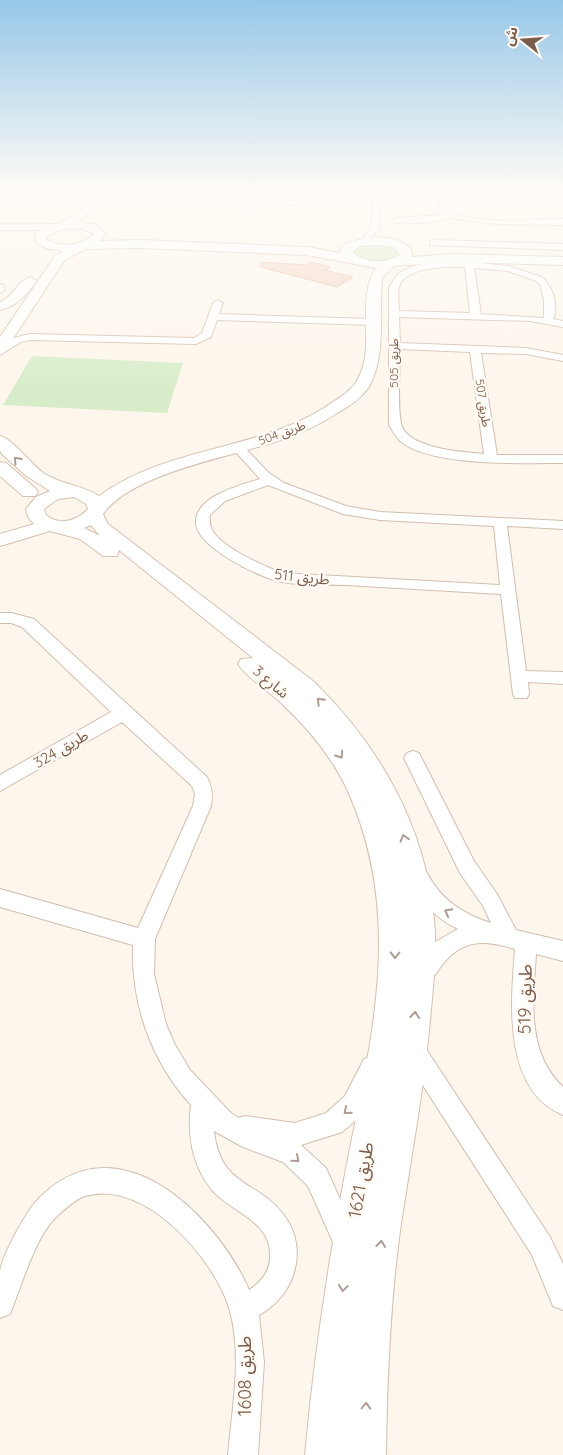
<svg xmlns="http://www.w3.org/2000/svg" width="563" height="1455" viewBox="0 0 563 1455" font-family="Quicksand,'Noto Sans Arabic',sans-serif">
  <rect width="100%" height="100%" fill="#fdf6ec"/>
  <g fill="#d8ecc9">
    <path d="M 373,243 C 382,245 394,244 399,253 C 388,267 363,261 352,252 L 357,246 Z"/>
    <polygon points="32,356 183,363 167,413 3,405"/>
  </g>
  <polygon fill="#f3d5c3" stroke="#e6bba3" points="261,262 305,265 311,262 330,267 325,270 353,277 337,287 260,267"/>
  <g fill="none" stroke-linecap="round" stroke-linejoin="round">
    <defs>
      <g id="street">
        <polygon points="17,192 26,192 10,209 0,212 0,207"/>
        <polygon points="55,192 102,192 104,194 100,196 59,194"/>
        <polygon points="239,192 252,192 285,202 311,198 313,192 321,192 317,202 285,206"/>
        <polygon points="373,192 381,192 379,229 363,245 359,242 371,228"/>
        <path d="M 393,192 L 433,192 L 434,196 L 550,199 L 553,199 L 553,203 L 436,201 L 438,207 C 474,227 523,219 563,219 L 563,225 L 496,224 L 450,218 L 424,223 L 397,223 L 394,222 L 394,218 L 440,215 L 431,210 L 426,196 L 396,195 Z"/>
        <polygon points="433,240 563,244 563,250 430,245 430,241"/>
        <path d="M 460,261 L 508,266 L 542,277 C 553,287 559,306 553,319 L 563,321 L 563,327 L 530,321 L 399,317 L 400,343 L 526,348 L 563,355 L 563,361 L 526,354 L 481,353 L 497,455 L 563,455 L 563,463 C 523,463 431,467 400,441 C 396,437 392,430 389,425 L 389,287 C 392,283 395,277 398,274 C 415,261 441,262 460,261 ZM 465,267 L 470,313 L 399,311 C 399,304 397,294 399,287 C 404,267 448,266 465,267 ZM 474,268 L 508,271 L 536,281 L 540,285 L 544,299 L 544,318 L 481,314 ZM 400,349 L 470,352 L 484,454 C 464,452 406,449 401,423 C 397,403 400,371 400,349 Z"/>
        <polygon points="0,284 3,285 5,290 0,293"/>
        <polygon points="218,300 223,303 219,314 372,319 377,322 372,325 217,320 211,337 196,344 30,340 21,342 0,355 0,347 13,338 30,334 194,338 202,333 213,303"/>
        <path d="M 239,445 L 243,446 L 269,473 L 284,483 L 346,506 L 380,512 L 563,521 L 563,529 L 507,526 L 526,671 L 563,672 L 563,684 L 528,682 L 529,694 L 527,698 L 515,698 L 513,694 L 501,594 C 449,591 397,588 346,585 C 324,584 298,586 277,581 C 256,575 199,548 196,524 C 193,497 240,485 260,479 L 233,449 ZM 268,485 L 343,514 L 380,520 L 494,526 L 500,585 L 282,573 C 264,566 217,546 211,527 C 209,523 210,519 210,515 L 225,501 Z"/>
        <path d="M 0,613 L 12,613 L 34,619 L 207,777 C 212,787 213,795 211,806 L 155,939 L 154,974 L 166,1024 L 175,1045 L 190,1070 L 231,1113 L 239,1118 L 245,1116 L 295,1123 L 326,1113 L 345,1096 L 364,1059 L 372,1056 L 380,1059 L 384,1067 L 363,1114 L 342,1132 L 301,1145 L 326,1168 L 359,1242 L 355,1251 L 346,1255 L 337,1251 L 308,1186 L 283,1162 L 243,1147 L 214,1131 C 220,1187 257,1180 283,1214 C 310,1248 295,1296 259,1315 L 264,1362 L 258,1455 L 228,1455 C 232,1408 243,1354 229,1308 C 214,1258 144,1178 85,1196 C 75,1199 63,1211 55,1218 C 34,1240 22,1285 10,1314 L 0,1318 C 0,1303 0,1287 0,1272 C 2,1257 17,1230 25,1217 C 34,1201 47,1189 62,1180 C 137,1135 222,1226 249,1290 C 261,1282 269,1273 270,1259 C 273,1220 232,1214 211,1189 C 192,1165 187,1134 191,1105 C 151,1061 131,1004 133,945 L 0,907 L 0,889 L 138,928 L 193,806 L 195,794 L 192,786 L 122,722 L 0,791 L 0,775 L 111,712 L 22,627 L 11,623 L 0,623 Z"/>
        <path d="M 413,751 L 419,753 L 474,861 L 497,894 L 516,930 L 563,941 L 563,961 L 536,954 C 533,1000 526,1052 563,1087 L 563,1115 C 502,1090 511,1001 515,949 C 485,940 463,938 442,965 C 436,973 433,980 423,984 L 415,981 L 412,974 L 435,942 L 458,929 C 434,917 422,903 410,879 L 413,873 L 420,871 L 427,873 C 441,900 463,914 491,923 L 483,906 L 460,873 L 404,758 L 407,753 Z"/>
        <polygon points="412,1037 420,1040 550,1237 563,1264 563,1310 553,1306 532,1255 404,1056 400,1048 404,1040"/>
      </g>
      <g id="secondary">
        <path d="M 98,192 L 109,192 L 79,222 L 97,225 L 106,234 L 100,241 L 140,240 L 307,247 L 340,253 L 341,247 C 360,236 396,231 412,251 L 412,257 L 451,254 L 563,257 L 563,265 L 451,262 L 394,266 L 382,278 C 379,312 386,352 371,383 C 364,397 350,406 337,413 C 318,426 297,435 275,442 C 228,457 131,474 103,514 L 108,524 L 313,681 C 380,746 425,826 434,919 C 437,949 434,979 431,1009 C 425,1084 411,1157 400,1231 C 390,1305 387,1380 386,1455 L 305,1455 C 313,1366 326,1278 342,1190 C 367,1052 409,923 346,787 C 330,754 306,726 279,701 C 266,689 247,678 238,664 L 241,659 L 253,658 L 119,550 L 117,556 L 103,556 L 80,539 L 50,531 L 0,546 L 0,534 L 34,524 L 28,517 L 26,509 L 36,497 L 50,491 L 25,475 L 2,454 L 0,451 L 0,436 C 13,439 31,465 45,474 C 63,485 82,485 99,496 C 165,447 255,451 324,408 C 334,401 346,395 354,385 C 379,352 354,301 376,268 L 307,255 L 140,248 L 85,249 L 64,261 L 5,351 L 0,352 L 0,337 L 55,256 L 63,251 L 49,249 L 36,243 L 35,234 L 40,230 L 0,230 L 0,224 L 57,224 L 76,215 ZM 63,229 L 83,229 L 94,234 C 83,246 60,248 46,239 L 47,236 ZM 379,245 L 395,248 L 400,255 C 385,264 365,263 352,252 L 360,246 ZM 74,497 L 86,504 L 88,509 C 77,521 59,526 46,515 L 44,509 L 58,499 ZM 91,525 L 100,536 L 84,528 Z"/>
        <path d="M 31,277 L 37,281 C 27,294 17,306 0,310 L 0,302 C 13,297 18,280 31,277 Z"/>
        <polygon points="0,462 6,463 35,488 38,492 35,496 23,496 0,476"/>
      </g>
    </defs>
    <use href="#street" stroke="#d1beb0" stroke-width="2"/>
    <use href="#secondary" stroke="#d6c0b0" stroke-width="2"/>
    <use href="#street" fill="#fff" fill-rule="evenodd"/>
    <use href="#secondary" fill="#fff" fill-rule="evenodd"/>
  </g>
  <defs><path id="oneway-chevron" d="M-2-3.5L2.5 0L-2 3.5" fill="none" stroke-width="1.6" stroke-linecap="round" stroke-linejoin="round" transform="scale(1.25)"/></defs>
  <g stroke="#af9d94">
    <use href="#oneway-chevron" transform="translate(17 460) rotate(-132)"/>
    <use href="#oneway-chevron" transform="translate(320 701) rotate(-135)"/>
    <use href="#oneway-chevron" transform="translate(340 755) rotate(55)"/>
    <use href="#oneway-chevron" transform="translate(404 838) rotate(-107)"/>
    <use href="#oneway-chevron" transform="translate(448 912) rotate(-152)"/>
    <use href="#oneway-chevron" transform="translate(395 955) rotate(91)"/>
    <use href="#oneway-chevron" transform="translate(415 1015) rotate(-84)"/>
    <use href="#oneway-chevron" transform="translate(347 1111) rotate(140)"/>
    <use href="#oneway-chevron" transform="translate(296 1159) rotate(41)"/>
    <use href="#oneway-chevron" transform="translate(381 1244) rotate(-84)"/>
    <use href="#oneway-chevron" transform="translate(343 1288) rotate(98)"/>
    <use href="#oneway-chevron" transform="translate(366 1406) rotate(-88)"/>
  </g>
  <linearGradient id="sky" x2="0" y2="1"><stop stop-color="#97c7e8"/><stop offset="0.48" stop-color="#fefbf6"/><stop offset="1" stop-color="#fefbf6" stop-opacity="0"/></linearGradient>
  <rect width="563" height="396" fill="url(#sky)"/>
  <g text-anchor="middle" stroke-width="5" stroke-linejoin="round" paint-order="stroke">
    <g font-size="12" fill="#7a5c4d" stroke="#fffaf3">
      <text transform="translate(394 363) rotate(-90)" y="4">طريق 505</text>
      <text transform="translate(483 403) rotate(81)" y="4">طريق 507</text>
      <text transform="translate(282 433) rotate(-20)" y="4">طريق 504</text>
    </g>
    <g font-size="15" fill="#7a5c4d" stroke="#fffaf3">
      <text transform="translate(302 577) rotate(6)" y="5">طريق 511</text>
      <text transform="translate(271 682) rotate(40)" y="5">شارع 3</text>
      <text transform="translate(61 749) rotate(-30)" y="5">طريق 324</text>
    </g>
    <g font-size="18" fill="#7a5c4d" stroke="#fffaf3">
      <text transform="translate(525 999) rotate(-89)" y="6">طريق 519</text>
      <text transform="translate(361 1180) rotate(-80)" y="6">طريق 1621</text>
      <text transform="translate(245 1376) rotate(-90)" y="6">طريق 1608</text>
    </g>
  </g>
  <g transform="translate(523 40) rotate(287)" stroke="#fffaf3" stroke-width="4" paint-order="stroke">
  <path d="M0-4L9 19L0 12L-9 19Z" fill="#7a5c4d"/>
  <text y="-8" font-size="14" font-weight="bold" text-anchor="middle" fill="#7a5c4d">ش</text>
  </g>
</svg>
